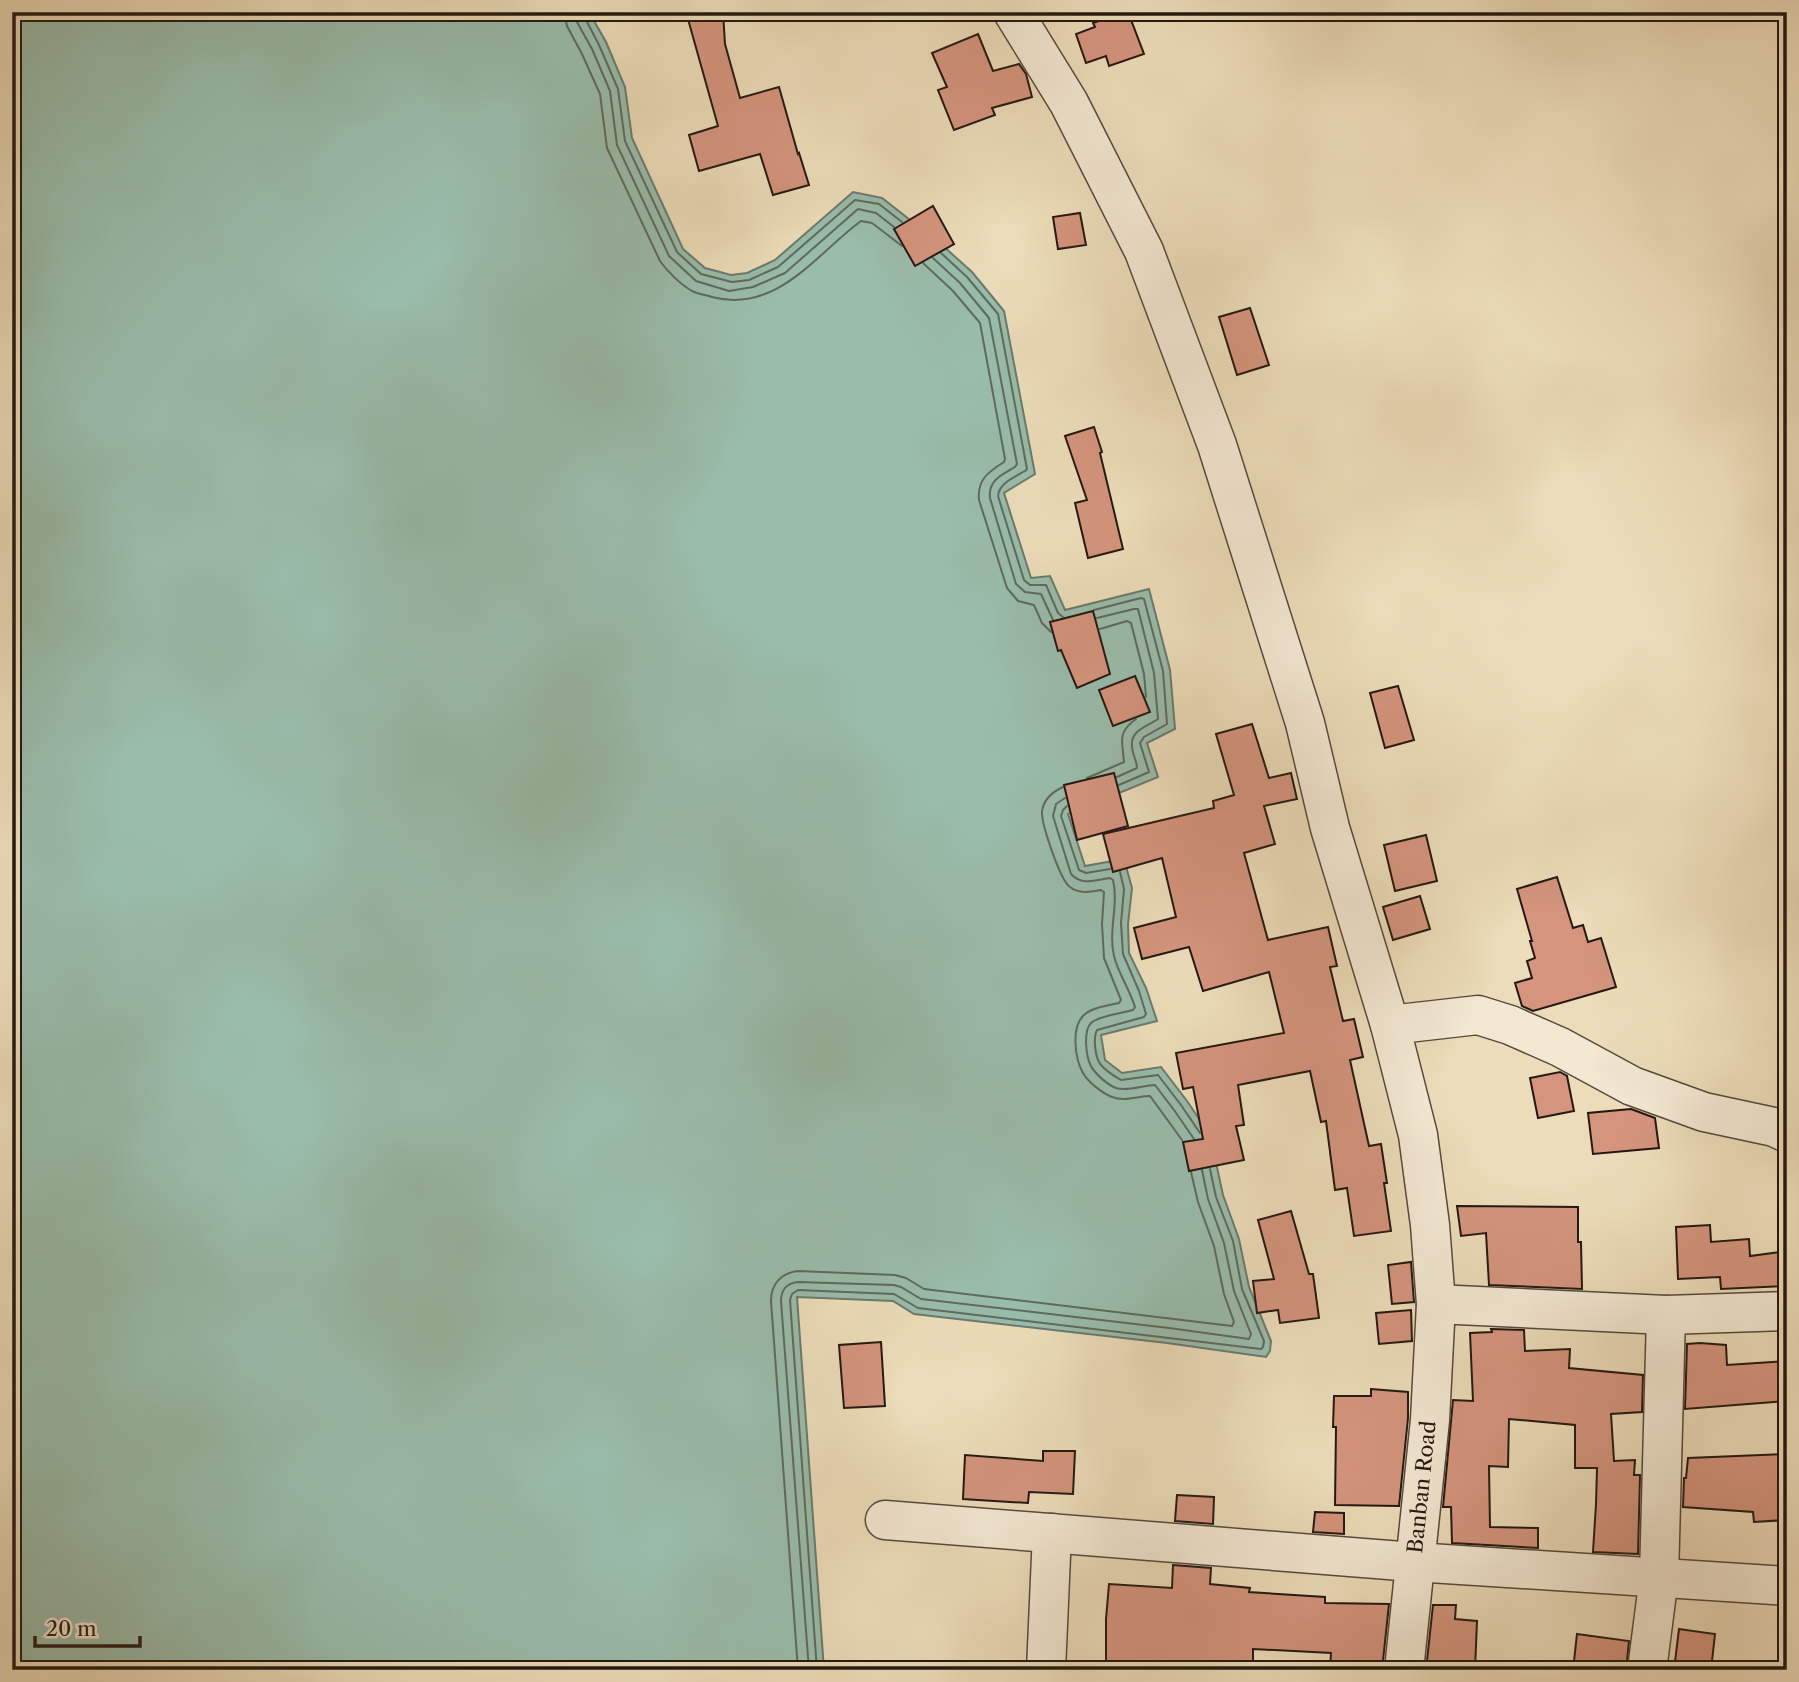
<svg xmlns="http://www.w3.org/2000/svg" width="1799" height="1682" viewBox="0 0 1799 1682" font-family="'Libre Caslon Text',serif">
  <rect width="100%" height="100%" fill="#ecdcb9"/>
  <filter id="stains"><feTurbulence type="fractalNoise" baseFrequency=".00286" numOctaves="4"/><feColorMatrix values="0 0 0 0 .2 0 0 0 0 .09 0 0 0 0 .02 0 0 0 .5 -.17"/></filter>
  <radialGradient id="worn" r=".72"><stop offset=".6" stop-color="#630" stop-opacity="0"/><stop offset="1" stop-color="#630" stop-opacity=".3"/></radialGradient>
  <polygon fill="#99bcab" stroke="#6a7a6e" stroke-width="2" points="12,12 589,12 606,42 625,87 632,138 683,249 705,268 731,275 747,273 775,260 853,192 882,198 942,245 972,272 1004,311 1035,474 1004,493 1031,578 1050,576 1065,610 1149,589 1170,670 1175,729 1147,743 1158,777 1068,814 1085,866 1124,859 1132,888 1128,924 1129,953 1146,988 1157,1021 1101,1035 1105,1060 1122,1073 1161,1067 1187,1101 1210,1135 1223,1195 1239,1239 1249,1287 1271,1341 1270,1351 1266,1357 1167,1343 914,1314 893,1301 797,1297 824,1670 12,1670"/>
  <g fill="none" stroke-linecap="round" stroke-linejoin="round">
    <g stroke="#5e6a5e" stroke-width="2">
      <path d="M 564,12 L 567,26 L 582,54 L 600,94 L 607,148 L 660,261 C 667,271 680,284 692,291 C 698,294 706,295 712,297 C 777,314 816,254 861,221 L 872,223 L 902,246"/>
      <polyline points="575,12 577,22 592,49 610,91 617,145 669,256 696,281 729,291 753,287 785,273 858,209 876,213 894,227"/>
      <polyline points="584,12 585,18 599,45 618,89 625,141 677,252 701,274 732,282 749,280 778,267 855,200 879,204 902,222"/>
      <path d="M 941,253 L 967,277 L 998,314 L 1027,469 L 1025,471 C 1015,477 999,483 998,496 L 1024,580 L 1030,585 L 1046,585 L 1058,613 L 1063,617"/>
      <path d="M 933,258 L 960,283 L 989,318 L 1017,464 L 1015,467 C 1002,475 988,480 990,498 L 1016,584 L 1025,592 L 1041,594 L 1053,620"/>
      <path d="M 923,263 L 953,291 L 980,323 L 1005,459 L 1004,462 C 988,472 977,480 979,500 L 1007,588 L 1018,601 L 1034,605 L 1042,623 L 1051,632"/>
      <polyline points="1094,610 1141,598 1144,599 1163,671 1167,724 1144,737 1140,743 1149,772 1119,785"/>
      <path d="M 1097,618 L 1134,609 L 1138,609 L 1154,673 L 1158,719 C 1148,726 1130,730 1132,746 C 1132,754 1137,761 1137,768 L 1117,777"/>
      <polyline points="1100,629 1127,621 1131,623 1144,674 1146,697"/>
      <path d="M 1087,778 L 1124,762 C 1123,743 1116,733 1136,719"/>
      <path d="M 1063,787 C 1052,792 1044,799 1042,811 C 1041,823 1060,880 1070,887 C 1079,894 1090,892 1101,890 L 1104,892 L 1102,924 L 1104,958 L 1121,1000 L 1119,1003 C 1107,1006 1092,1007 1083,1016 C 1071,1028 1075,1059 1083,1073 C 1088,1082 1102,1093 1112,1097 C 1125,1102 1138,1096 1150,1096 L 1182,1140"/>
      <path d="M 1065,798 L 1056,804 L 1053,816 L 1071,874 C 1082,886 1095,880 1110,878 L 1113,880 C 1119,904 1108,931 1114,956 C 1118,973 1130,990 1135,1007 L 1133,1010 C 1122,1013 1098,1016 1091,1023 C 1083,1031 1086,1057 1091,1066 C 1095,1074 1108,1085 1116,1088 C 1128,1092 1143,1085 1155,1085 L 1174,1110 L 1194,1139"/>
      <polyline points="1067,806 1063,810 1061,816 1079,870 1086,873 1110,869"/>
      <path d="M 1120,872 L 1124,889 L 1121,923 L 1123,954 L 1139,991 L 1146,1014 L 1144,1017 L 1097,1030 C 1093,1038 1095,1058 1101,1065 C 1106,1071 1114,1076 1121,1080 L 1158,1075 L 1181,1105 L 1200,1133"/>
      <path d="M 798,1670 L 771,1301 C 771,1284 781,1273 798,1271 L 895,1275 L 906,1278 L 924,1289 L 1232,1326 L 1234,1322 L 1224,1294 L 1214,1246 L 1198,1202 L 1191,1172"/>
      <path d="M 809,1670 L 781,1301 C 781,1290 787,1283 798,1282 L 894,1285 L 901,1287 L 921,1299 L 1169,1328 L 1249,1339 L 1251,1334 L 1234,1291 L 1224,1243 L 1208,1199 L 1202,1170"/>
      <polyline points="817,1670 790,1300 792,1294 798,1290 894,1294 918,1308 1261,1349 1263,1347 1264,1341 1242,1289 1233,1241 1216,1197 1210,1169"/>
    </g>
  </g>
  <g fill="#d4947d" stroke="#241812" stroke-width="2">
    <polygon points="686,12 723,12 725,44 740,98 779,87 798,154 799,153 809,185 773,195 760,154 699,171 689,135 718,126"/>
    <polygon points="1123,12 1128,12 1144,54 1109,66 1106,56 1086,63 1076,34 1095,27 1093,23"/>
    <polygon points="978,34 993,71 1019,64 1026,74 1032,97 992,108 995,115 954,130 938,90 947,87 932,53"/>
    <polygon points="933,206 954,244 915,266 894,229"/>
    <polygon points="1080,213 1086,245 1058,249 1053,217"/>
    <polygon points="1250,308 1269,365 1237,375 1219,317"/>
    <polygon points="1094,427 1102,452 1100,453 1123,549 1088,558 1075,503 1087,500 1065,436"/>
    <polygon points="1093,611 1110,674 1077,688 1061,650 1058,651 1050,622"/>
    <polygon points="1135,676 1150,712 1113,726 1099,690"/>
    <polygon points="1398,686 1414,740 1385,748 1370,693"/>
    <polygon points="1252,724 1269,778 1291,773 1297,799 1264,806 1275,844 1244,853 1268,940 1328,927 1337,966 1330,967 1343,1021 1354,1019 1363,1057 1350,1060 1369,1146 1381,1144 1387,1183 1384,1183 1391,1231 1354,1236 1347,1188 1335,1190 1326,1121 1321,1122 1310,1071 1238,1085 1244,1125 1236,1126 1244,1160 1189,1171 1183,1142 1203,1139 1193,1087 1183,1089 1176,1053 1284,1033 1269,972 1203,991 1189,947 1142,959 1134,928 1176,917 1162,858 1113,872 1103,834 1214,808 1213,801 1234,795 1216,734"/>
    <polygon points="1114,773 1128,826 1077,840 1064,785"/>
    <polygon points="1426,835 1437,881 1395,891 1384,845"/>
    <polygon points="1557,877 1573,928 1583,925 1588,942 1601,938 1616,987 1533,1011 1522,1006 1515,983 1532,978 1527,961 1535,958 1530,941 1532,941 1517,889"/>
    <polygon points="1420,896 1430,929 1393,940 1383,907"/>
    <polygon points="1560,1072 1567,1076 1574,1111 1538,1118 1530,1078"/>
    <polygon points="1631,1109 1655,1118 1659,1148 1593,1154 1588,1113"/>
    <polygon points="1457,1206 1578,1207 1578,1242 1581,1242 1582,1289 1489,1285 1486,1233 1461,1236"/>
    <polygon points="1291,1211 1309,1274 1313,1274 1319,1318 1280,1323 1278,1310 1257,1313 1253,1281 1274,1279 1258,1220"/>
    <polygon points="1710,1225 1711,1242 1749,1239 1750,1256 1787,1251 1787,1286 1721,1289 1720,1277 1678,1279 1676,1227"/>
    <polygon points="1411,1262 1414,1302 1392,1304 1388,1265"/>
    <polygon points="1411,1310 1412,1341 1379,1344 1376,1313"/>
    <polygon points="1491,1329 1524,1330 1525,1351 1570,1349 1569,1368 1643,1375 1642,1412 1611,1414 1614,1461 1635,1460 1634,1475 1640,1475 1638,1554 1593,1552 1596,1504 1597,1468 1575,1468 1575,1425 1509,1419 1508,1467 1489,1466 1490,1527 1538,1528 1538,1548 1452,1543 1451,1507 1443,1507 1453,1400 1473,1401 1470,1333 1492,1332"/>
    <polygon points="881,1342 885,1406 844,1408 839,1345"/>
    <polygon points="1700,1343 1726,1345 1727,1365 1787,1361 1787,1401 1685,1409 1687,1344"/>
    <polygon points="1371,1389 1408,1392 1408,1418 1399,1506 1335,1505 1336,1427 1333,1427 1334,1396 1371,1396"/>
    <polygon points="1043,1451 1075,1451 1073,1494 1029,1492 1028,1503 963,1499 965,1455 1043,1461"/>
    <polygon points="1783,1454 1786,1520 1754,1522 1753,1512 1683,1507 1684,1478 1686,1478 1688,1458"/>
    <polygon points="1177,1495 1214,1497 1213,1524 1175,1521"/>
    <polygon points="1315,1512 1344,1513 1344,1534 1313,1532"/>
    <polygon points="1173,1565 1211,1568 1210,1584 1250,1588 1249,1592 1325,1597 1325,1603 1389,1604 1382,1670 1330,1670 1331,1653 1253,1649 1253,1670 1106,1670 1106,1619 1109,1584 1172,1588"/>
    <polygon points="1433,1605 1456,1605 1455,1619 1477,1621 1475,1670 1426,1670"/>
    <polygon points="1679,1629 1715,1634 1711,1670 1674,1670"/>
    <polygon points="1577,1634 1629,1641 1626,1670 1573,1670"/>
  </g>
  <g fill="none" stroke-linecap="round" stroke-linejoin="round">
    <defs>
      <g id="minor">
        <polyline points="1013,12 1069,103 1144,251 1217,445 1305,723 1330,828 1390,1025 1418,1135 1430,1225 1436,1304 1430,1420 1404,1670"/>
        <polyline points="1390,1025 1478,1015 1510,1025 1560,1047 1632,1086 1704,1112 1774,1127 1787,1133"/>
        <polyline points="1436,1304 1666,1315 1787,1311"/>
        <polyline points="885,1520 1414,1562 1787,1586"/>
        <polyline points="1046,1670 1052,1533"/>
        <polyline points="1647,1670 1659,1577 1666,1315"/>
      </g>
    </defs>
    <use href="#minor" stroke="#56493c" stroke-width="41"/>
    <use href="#minor" stroke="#f3e8d2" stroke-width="38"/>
  </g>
  <g text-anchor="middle" stroke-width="5" stroke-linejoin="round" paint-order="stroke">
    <g font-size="21" fill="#241812" stroke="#f3e8d2">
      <text transform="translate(1422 1487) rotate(-84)" y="7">Banban Road</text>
    </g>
  </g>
  <rect width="1799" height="1682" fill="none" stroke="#ecdcb9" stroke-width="42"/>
  <rect x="14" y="14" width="1771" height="1654" fill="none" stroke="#241812" stroke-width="3.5"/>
  <rect x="21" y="21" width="1757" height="1640" fill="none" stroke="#241812" stroke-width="2"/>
  <path d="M35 1636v10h105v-10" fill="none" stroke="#241812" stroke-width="3.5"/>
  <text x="46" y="1636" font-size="21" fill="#241812" stroke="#f3e8d2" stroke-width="5" paint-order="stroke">20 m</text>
  <rect width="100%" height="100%" filter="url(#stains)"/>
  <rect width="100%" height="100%" fill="url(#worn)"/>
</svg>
